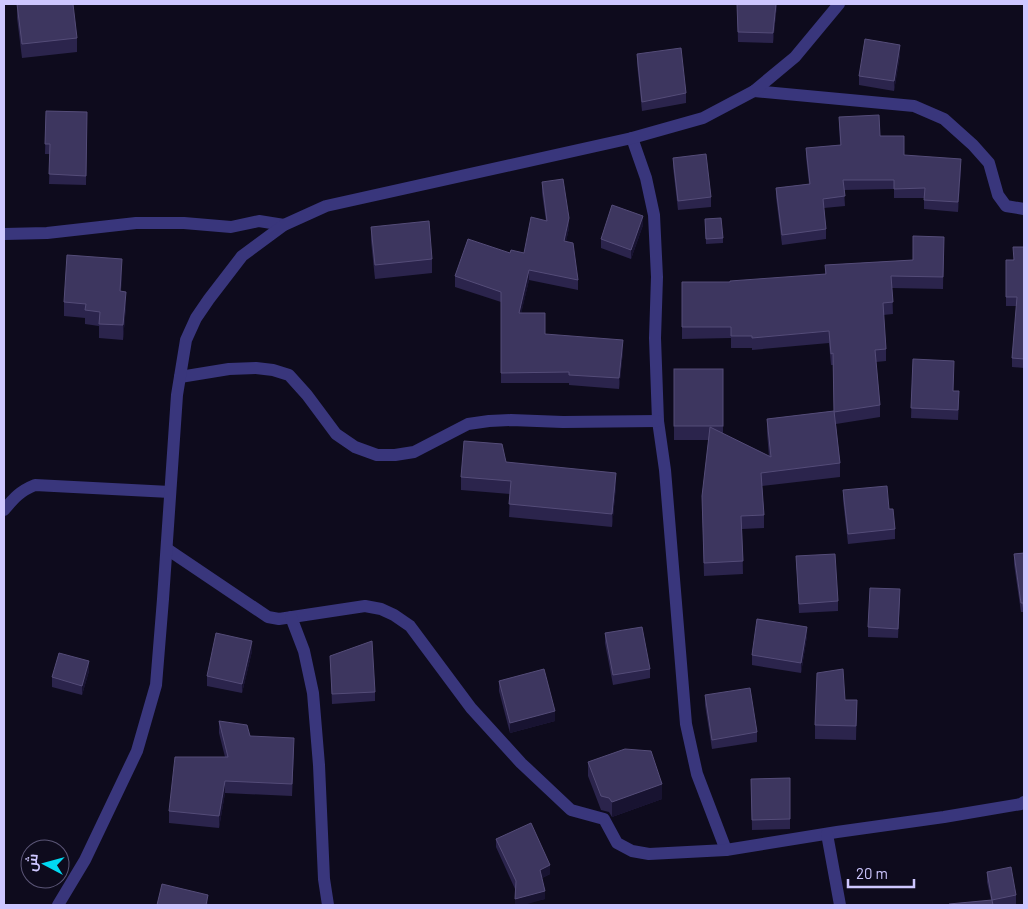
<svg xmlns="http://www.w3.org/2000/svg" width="1028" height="909" viewBox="0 0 1028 909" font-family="Barlow,Cairo,sans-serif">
  <rect width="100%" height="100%" fill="#0e0b1d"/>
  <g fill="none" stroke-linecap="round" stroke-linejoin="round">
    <g stroke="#39367c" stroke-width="12">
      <polyline points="754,91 914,106 944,119 973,145 989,163 998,195 1006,206 1024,209"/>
      <polyline points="632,138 646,178 654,215 657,277 655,338 658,421 665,470 686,724 697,774 726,850"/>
      <polyline points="4,234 47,233 136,223 184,223 231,227 259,221 284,225"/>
      <polyline points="180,377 229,369 256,368 273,370 289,375 307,395 336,434 355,447 377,455 395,455 414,452 468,424 489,421 511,420 563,422 658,421"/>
      <path d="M 4,510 C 14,498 20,491 35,485 L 170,492"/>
      <polyline points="167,549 268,617 279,619 365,606 381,609 394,615 410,626 471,708 521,763 571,810 604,819 617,843 632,851 649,854 726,850 837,832 944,817 1021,804 1024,802"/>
      <polyline points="291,617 304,651 313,693 319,765 324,879 328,905"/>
      <polyline points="827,834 840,905"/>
    </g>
    <polyline stroke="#39367c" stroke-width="12" points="58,905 85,860 137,751 156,685 163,599 177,395 186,340 196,318 209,299 242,256 284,225 326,206 632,138 703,118 754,91 795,57 839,4"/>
  </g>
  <g fill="#2b244c">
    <polygon points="17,4 77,38 77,52 22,58 17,18"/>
    <polygon points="737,4 777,4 773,43 738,42"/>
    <polygon points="637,54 686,93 686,103 642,111 637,64"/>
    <polygon points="900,55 894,91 859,85 859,76"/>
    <polygon points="46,111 87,112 86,185 49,184 50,154 45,154"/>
    <polygon points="839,117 880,136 904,155 961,169 958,212 924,209 924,198 894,198 894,189 844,190 845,206 824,208 826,229 826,239 782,245 776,197 776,188 809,184 806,157 806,148 840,145"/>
    <polygon points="673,158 711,197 711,207 678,210 673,167"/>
    <polygon points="542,182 569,228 566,241 578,280 578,290 529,280 521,313 545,334 623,351 619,389 569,385 569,383 501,383 501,302 455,287 455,276 510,253 524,253 546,221 542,193"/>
    <polygon points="705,219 723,238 723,243 706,244"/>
    <polygon points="643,225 631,259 601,248 601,239"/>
    <polygon points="371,227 432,259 432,273 375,279 371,241"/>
    <polygon points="944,237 943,289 892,288 893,314 883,315 886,349 886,361 876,362 880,405 880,417 836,424 840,463 840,477 762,486 764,515 764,528 742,529 743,574 704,576 702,496 709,440 674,440 674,369 723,369 723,434 769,457 767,432 767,419 834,411 833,365 831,365 829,343 752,350 752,348 731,348 731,338 682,339 682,282 730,282 825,274 825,265 913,260"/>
    <polygon points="1024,247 1024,368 1012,367 1012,358 1017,306 1006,306 1006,260 1013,260"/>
    <polygon points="122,273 121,291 126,306 123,340 99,338 99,326 85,324 85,318 64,316 64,302"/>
    <polygon points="913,359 953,391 959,401 958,420 911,418"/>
    <polygon points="506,462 616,486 612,527 509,517 510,494 461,490 461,477"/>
    <polygon points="843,490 889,509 895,529 895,539 848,544 843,500"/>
    <polygon points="1024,553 1024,623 1023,612 1021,612 1014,564 1014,554"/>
    <polygon points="796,556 838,601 838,611 799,613"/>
    <polygon points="900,599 898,638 868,637 868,627"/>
    <polygon points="605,633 650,669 650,678 613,685 605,643"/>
    <polygon points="807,636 801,673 752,665 752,655"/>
    <polygon points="252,651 242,693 207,686 207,676"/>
    <polygon points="330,656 375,692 375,701 332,704"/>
    <polygon points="89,671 82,695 52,687 52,677"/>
    <polygon points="499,681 555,721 510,733 499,691"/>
    <polygon points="705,695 757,732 757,742 712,749 705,705"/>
    <polygon points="857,700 856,740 815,739 815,725"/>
    <polygon points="219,721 250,736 294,750 292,796 225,793 219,828 169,823 169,811 225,757 219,733"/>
    <polygon points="588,762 662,799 612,817 609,812 601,810 588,776"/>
    <polygon points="790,778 790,829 752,830 751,779"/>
    <polygon points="496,839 550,874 542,878 545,899 515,905 515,889 496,847"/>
    <polygon points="987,872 1016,895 1016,905 949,905 991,900 987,882"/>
  </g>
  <g fill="#181331">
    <polygon points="776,4 777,4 773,43 773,33"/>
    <polygon points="900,45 900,55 894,91 894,81"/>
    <polygon points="961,159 961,169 958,212 958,202"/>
    <polygon points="643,216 643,225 631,259 631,250"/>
    <polygon points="569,218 569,228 564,251 564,241"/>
    <polygon points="122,259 122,273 120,306 120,291"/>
    <polygon points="529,270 529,280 519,323 519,313"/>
    <polygon points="126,292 126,306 123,340 123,325"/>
    <polygon points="623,340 623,351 619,389 619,378"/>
    <polygon points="616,473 616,486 612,527 612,514"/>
    <polygon points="807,627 807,636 801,673 801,663"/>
    <polygon points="252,641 252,651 242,693 242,684"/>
    <polygon points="89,661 89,671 82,695 82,686"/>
    <polygon points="555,711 555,721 510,733 510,723"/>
    <polygon points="225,781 225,793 219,828 219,816"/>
    <polygon points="662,784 662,799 612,817 612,802"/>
    <polygon points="550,865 550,874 540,879 540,870"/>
    <polygon points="545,891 545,899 524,905 515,905 515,899"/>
    <polygon points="208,895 208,905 206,905"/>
  </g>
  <g fill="#3d365f" stroke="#544c78">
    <polygon points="17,4 73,4 77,38 22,44"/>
    <polygon points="737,4 776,4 773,33 738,32"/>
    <polygon points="865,39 900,45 894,81 859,76"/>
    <polygon points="681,48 686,93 642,102 637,54"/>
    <polygon points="46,111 87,112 86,176 49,174 50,144 45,144"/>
    <polygon points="879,115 880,136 904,136 904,155 961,159 958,202 924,200 925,188 894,189 894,180 843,180 845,196 823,199 826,229 782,235 776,188 810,184 806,148 841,145 839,117"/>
    <polygon points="706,154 711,197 678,201 673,158"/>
    <polygon points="563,179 569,218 564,241 573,243 578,280 529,270 519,313 545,313 545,334 623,340 619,378 569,375 569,372 501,373 501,292 455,276 468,239 510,253 511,250 524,253 531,217 547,221 542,182"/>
    <polygon points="612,205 643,216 631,250 601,239"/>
    <polygon points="721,218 723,238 706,239 705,219"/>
    <polygon points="429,221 432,259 375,265 371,227"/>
    <polygon points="913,236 944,237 943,277 891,276 893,302 883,303 886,349 875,350 880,405 834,412 833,353 831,354 829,331 752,338 752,336 731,336 731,327 682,327 682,282 730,282 730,281 826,274 825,265 913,260"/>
    <polygon points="1013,247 1024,247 1024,359 1012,358 1017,297 1006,297 1006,260 1014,260"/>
    <polygon points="67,255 122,259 120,291 126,292 123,325 99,324 100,312 85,310 86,304 64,302"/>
    <polygon points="913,359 954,361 953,391 959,391 958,410 911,408"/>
    <rect x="674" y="369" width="49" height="57"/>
    <polygon points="834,411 840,463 761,473 764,515 741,516 743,561 704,563 702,496 710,427 771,457 767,419"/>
    <polygon points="464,441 502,444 506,462 616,473 612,514 509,504 511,481 461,477"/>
    <polygon points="887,486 889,509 893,509 895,529 848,534 843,490"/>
    <polygon points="1024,553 1024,614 1023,603 1021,603 1014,554"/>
    <polygon points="835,554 838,601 799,604 796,556"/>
    <polygon points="870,588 900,589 898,629 868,627"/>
    <polygon points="757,619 807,627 801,663 752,655"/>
    <polygon points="642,627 650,669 613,675 605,633"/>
    <polygon points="216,633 252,641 242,684 207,676"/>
    <polygon points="372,641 375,692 332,694 330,656"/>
    <polygon points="59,653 89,661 82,686 52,677"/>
    <polygon points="544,669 555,711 510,723 499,681"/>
    <polygon points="843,669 845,700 857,700 856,726 815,725 817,673"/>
    <polygon points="750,688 757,732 712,740 705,695"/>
    <polygon points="219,721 247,725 250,736 294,738 292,784 225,781 219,816 169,811 175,757 228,757"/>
    <polygon points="625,749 651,751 662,784 612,802 609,798 601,796 588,762"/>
    <polygon points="790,778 790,819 752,820 751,779"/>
    <polygon points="531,823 550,865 540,870 545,891 515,899 516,881 496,839"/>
    <polygon points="1011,867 1016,895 992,900 987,872"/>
    <polygon points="162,884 208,895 206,905 157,905"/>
    <polygon points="992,900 993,905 949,905 949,904"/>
  </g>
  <rect width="1028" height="909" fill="none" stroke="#cec7ff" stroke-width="10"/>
  <g transform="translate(45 864) rotate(276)"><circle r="24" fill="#0e0b1d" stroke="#5b5677"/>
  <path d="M0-4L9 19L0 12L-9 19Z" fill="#01d9f2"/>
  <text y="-8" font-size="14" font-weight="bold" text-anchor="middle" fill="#cec7ff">ش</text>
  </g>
  <path d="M848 879v8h66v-8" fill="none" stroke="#cec7ff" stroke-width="2.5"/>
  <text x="856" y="879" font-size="15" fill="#cec7ff" stroke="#0e0b1d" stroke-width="4" paint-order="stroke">20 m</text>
</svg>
